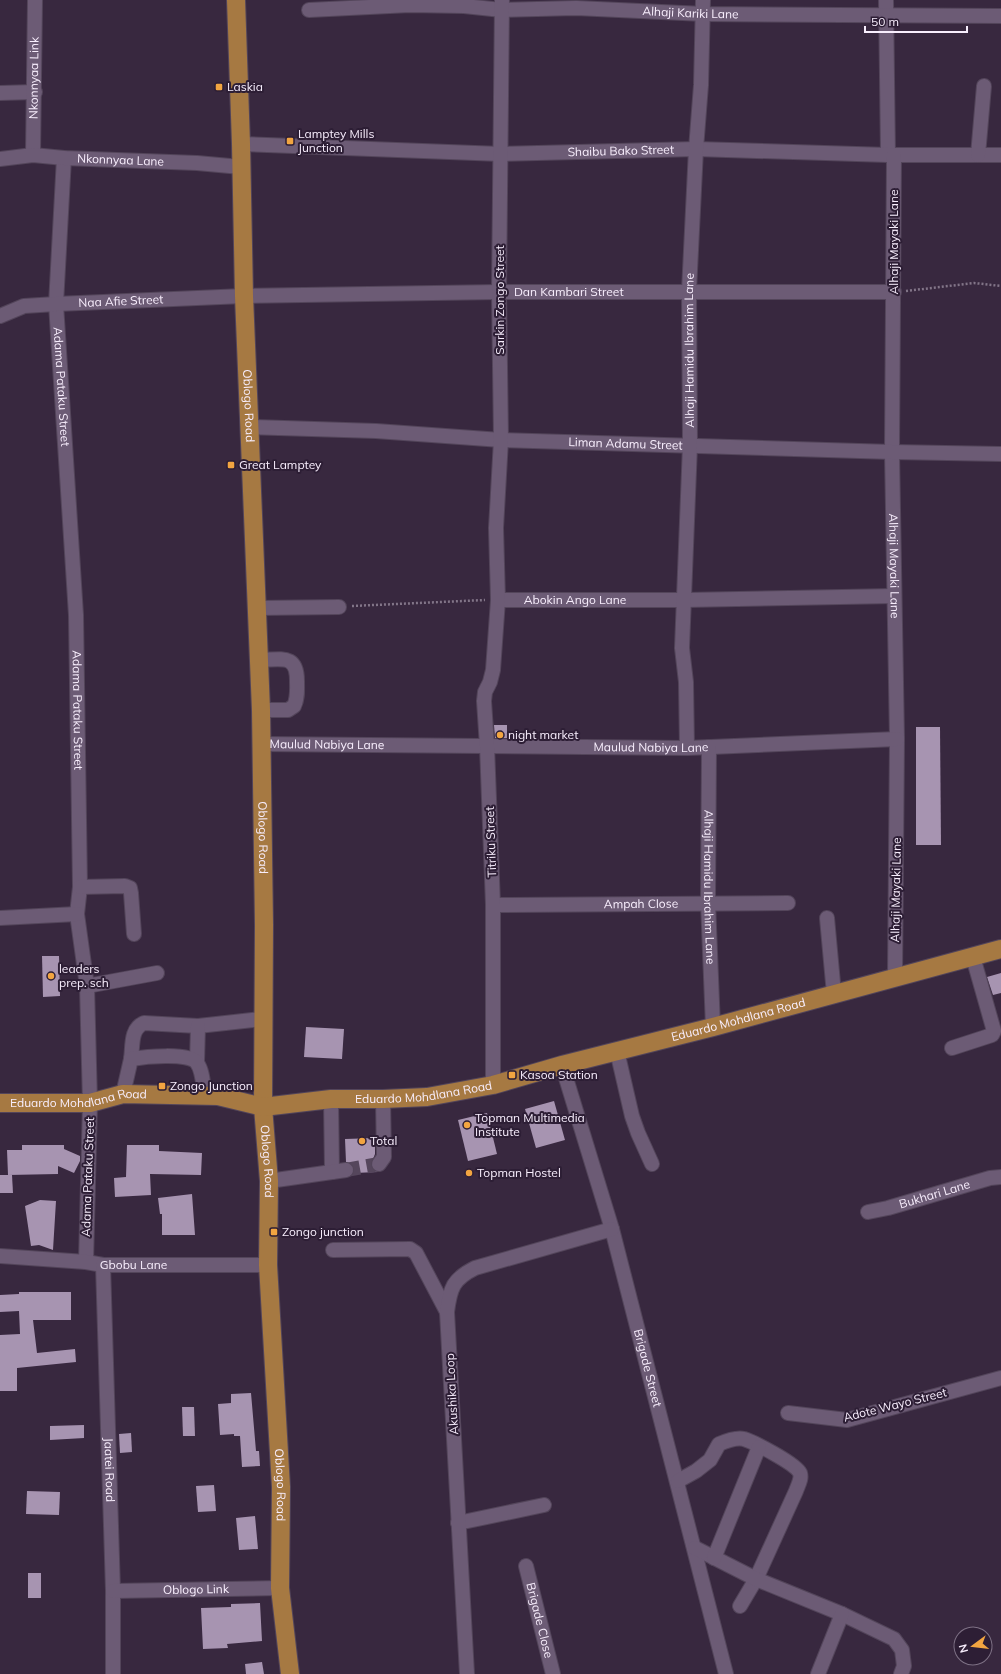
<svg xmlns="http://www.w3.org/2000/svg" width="1001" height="1674" viewBox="0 0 1001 1674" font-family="Mulish,sans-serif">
  <rect width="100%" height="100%" fill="#38283f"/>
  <g fill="#a794b1">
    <polygon points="494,725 507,725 507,738 495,738"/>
    <polygon points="916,727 940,727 941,845 916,845"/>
    <polygon points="42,956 59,956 60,996 43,997"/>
    <polygon points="1001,973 1001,993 993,995 987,977"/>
    <polygon points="306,1027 344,1029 342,1059 304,1057"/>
    <polygon points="554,1101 565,1140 536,1148 525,1109"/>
    <polygon points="487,1113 497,1154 468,1161 458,1120"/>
    <polygon points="375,1138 375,1154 371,1164 371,1168 378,1172 354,1173 353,1165 346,1162 345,1139"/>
    <polygon points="22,1145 64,1145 64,1149 80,1156 80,1161 74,1173 58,1166 58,1174 8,1175 7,1150 22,1150"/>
    <polygon points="127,1145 159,1145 159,1151 202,1153 201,1175 150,1174 151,1195 115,1197 114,1178 126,1177"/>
    <polygon points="0,1175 12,1175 13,1193 0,1193"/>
    <polygon points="192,1194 195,1235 162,1235 162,1214 160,1214 158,1198"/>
    <polygon points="40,1200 56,1201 53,1250 39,1245 31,1246 25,1206"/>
    <polygon points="19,1292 71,1292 71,1320 33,1320 37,1353 75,1349 76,1362 17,1368 17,1391 0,1391 0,1335 20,1334 19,1311 0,1312 0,1295 19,1294"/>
    <polygon points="251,1393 256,1451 259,1451 260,1466 242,1467 240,1436 234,1436 234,1434 220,1435 218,1404 231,1403 231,1394"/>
    <polygon points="182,1407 194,1407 195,1436 183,1436"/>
    <polygon points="84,1425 84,1438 50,1440 50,1426"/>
    <polygon points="131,1433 132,1452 120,1453 119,1434"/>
    <polygon points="214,1485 216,1511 198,1512 196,1486"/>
    <polygon points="27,1491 60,1492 59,1515 26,1514"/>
    <polygon points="255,1516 258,1549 239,1550 236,1518"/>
    <rect x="28" y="1573" width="13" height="25"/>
    <polygon points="260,1603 262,1641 227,1644 228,1648 203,1649 201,1608 231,1607 231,1604"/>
    <polygon points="262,1662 264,1674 246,1674 245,1664"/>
  </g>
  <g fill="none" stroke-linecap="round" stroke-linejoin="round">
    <polyline stroke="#55465c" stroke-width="14" stroke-dasharray="14 7" stroke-linecap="butt" points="346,1170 379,1164"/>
    <defs>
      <g id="minor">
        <polyline points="886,0 888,155"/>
        <path id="s1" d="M 309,10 L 410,5 L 464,6 L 502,10 L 576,8 L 704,14 L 1001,16"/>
        <polyline points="0,93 35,92"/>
        <path id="s2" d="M 241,144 L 501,154 L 696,149 L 888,155 L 1001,155"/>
        <path id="s3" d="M 33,155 L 35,0"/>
        <path id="s4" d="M 894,155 L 892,452 L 897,739 L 895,978"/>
        <polyline points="978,155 984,86"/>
        <path id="s5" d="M 64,158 L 56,304 L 76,615 L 80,887 L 77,914 L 87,986 L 90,1103 L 86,1262"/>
        <path id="s6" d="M 0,159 L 33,155 L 64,158 L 197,163 L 241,167"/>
        <path id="s7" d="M 0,316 L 24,306 L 56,304 L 244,296 L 499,292 L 894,292"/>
        <path id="s8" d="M 250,427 L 376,431 L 501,440 L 892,452 L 1001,454"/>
        <path id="s9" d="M 498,600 L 685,600 L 894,596"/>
        <polyline points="257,608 339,607"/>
        <path d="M 259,660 C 281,660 297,653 297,681 C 297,690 298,698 294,706 L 288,710 L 261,710"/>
        <path id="s10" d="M 261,744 L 687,748 L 897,739"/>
        <path id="s11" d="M 709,747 L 708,902 L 713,1027"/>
        <path id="s12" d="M 687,748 L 686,682 L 682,648 L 690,445 L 689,291 L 696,149 L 701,85 L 703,0"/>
        <polyline points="80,887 125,886 130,888 131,893 134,934"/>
        <path id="s13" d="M 493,905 L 788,903"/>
        <polyline points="0,918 77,914"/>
        <polyline points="827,918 834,994"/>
        <polyline points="87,986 157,973"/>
        <polyline points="952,1048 992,1035 994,1031 973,957"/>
        <polyline points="617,1051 632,1116 638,1133 652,1164"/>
        <path d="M 131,1059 C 133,1046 130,1029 144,1023 L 198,1026 L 262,1019"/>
        <polyline points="197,1062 198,1026"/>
        <path id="s14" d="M 562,1065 L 612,1229 L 726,1674"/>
        <polyline points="493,1085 493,905 487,746 484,701 485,692 490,682 493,670 498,600 496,528 501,440 499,292 502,0"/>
        <path d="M 123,1094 L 131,1059 C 143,1057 190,1052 197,1063 C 203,1071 203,1086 205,1096"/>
        <polyline points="331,1099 332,1172"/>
        <polyline points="379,1164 384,1157 383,1099"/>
        <polyline points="269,1181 346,1170"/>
        <path id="s15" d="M 868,1212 L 888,1208 L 990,1178 L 1001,1177"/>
        <polyline points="333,1250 410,1249 416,1253 447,1312"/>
        <path id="s16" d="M 0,1256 L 86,1262 L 103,1265 L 268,1265"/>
        <path id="s17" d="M 103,1265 L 113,1591 L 113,1674"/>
        <polyline points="788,1413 847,1420 1001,1378"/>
        <path d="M 678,1481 L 696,1471 L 710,1460 L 719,1444 C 726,1441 736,1437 744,1439 C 754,1442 796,1464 800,1473 C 802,1479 798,1485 796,1491 L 756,1579 L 740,1606"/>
        <polyline points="458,1523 544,1505"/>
        <polyline points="695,1548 756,1579 842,1614 894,1639 902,1650 904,1666 901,1674"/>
        <polyline points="714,1558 759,1447"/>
        <path id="s18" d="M 526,1566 L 553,1674"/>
        <path id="s19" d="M 113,1591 L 280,1588"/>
        <path d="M 467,1674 L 447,1312 C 450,1288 453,1279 475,1268 L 612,1229"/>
        <polyline points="818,1674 842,1614"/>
      </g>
      <g id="major">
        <path id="s20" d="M 236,0 L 241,144 L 244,296 L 261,710 L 264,925 L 263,1107 L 269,1181 L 268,1265 L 281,1487 L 280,1588 L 290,1674"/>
        <path id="s21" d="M 0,1103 L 90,1103 L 123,1094 L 218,1096 L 263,1107 L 331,1099 L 383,1099 L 427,1097 L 493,1085 L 562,1065 L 713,1027 L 1001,949"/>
      </g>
    </defs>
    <use href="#minor" stroke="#53455a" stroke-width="16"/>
    <use href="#major" stroke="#53455a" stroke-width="20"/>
    <g stroke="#827588" stroke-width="2.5" stroke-dasharray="2 2" stroke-linecap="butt">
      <polyline points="906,291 974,283 1001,286"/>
      <polyline points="352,606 485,600"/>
    </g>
    <use href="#minor" stroke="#6c5b75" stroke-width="14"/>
    <use href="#major" stroke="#a67942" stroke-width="18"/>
  </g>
  <g fill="#f2a541" stroke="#2d1e35" stroke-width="1.5">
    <rect x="215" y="83" width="8" height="8" rx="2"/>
    <rect x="286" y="137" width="8" height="8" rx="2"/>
    <rect x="227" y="461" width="8" height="8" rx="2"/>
    <circle cx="500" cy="735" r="4"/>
    <circle cx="51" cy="976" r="4"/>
    <rect x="508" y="1071" width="8" height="8" rx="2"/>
    <rect x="158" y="1082" width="8" height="8" rx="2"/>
    <circle cx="467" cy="1125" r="4"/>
    <circle cx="362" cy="1141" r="4"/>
    <circle cx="469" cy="1173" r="4"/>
    <rect x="270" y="1228" width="8" height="8" rx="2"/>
  </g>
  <g text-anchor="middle" stroke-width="4" stroke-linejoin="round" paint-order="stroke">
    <g font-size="12" fill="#f8eefd" stroke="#2d1e35">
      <text dy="4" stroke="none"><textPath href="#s1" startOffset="382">Alhaji Kariki Lane</textPath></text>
      <text dy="4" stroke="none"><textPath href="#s3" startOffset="77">Nkonnyaa Link</textPath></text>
      <text dy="4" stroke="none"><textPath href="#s2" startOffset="380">Shaibu Bako Street</textPath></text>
      <text dy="4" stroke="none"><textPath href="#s6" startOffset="121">Nkonnyaa Lane</textPath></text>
      <text transform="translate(894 242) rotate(-90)" y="4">Alhaji Mayaki Lane</text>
      <text dy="4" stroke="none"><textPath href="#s7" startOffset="571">Dan Kambari Street</textPath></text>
      <text transform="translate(500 300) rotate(-90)" y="4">Sarkin Zongo Street</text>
      <text dy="4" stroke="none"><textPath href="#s7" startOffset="123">Naa Afie Street</textPath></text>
      <text dy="4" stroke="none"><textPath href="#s12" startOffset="398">Alhaji Hamidu Ibrahim Lane</textPath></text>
      <text dy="4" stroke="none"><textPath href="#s5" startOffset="229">Adama Pataku Street</textPath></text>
      <text dy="4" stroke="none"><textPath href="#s20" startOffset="406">Oblogo Road</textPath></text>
      <text dy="4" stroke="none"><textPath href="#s8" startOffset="376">Liman Adamu Street</textPath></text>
      <text dy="4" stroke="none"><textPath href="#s4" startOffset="411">Alhaji Mayaki Lane</textPath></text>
      <text dy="4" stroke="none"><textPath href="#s9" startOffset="77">Abokin Ango Lane</textPath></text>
      <text dy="4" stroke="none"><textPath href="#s5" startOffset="553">Adama Pataku Street</textPath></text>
      <text dy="4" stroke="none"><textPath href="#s10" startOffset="66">Maulud Nabiya Lane</textPath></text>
      <text dy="4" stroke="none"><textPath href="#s10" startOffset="390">Maulud Nabiya Lane</textPath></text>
      <text dy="4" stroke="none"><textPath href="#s20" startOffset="838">Oblogo Road</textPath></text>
      <text transform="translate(491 842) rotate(-92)" y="4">Titriku Street</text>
      <text dy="4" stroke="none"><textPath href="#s11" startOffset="140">Alhaji Hamidu Ibrahim Lane</textPath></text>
      <text transform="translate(896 890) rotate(-89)" y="4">Alhaji Mayaki Lane</text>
      <text dy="4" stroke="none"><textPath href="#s13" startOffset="148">Ampah Close</textPath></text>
      <text dy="4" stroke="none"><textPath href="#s21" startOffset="751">Eduardo Mohdlana Road</textPath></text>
      <text dy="4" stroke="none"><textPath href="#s21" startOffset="427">Eduardo Mohdlana Road</textPath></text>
      <text dy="4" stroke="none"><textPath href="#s21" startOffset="79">Eduardo Mohdlana Road</textPath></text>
      <text dy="4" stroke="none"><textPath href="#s20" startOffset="1162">Oblogo Road</textPath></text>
      <text transform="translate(88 1177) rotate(-88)" y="4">Adama Pataku Street</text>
      <text dy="4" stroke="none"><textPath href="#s15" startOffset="69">Bukhari Lane</textPath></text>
      <text dy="4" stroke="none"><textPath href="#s16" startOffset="134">Gbobu Lane</textPath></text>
      <text dy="4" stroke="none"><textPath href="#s14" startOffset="315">Brigade Street</textPath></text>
      <text transform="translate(452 1394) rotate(-93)" y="4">Akushika Loop</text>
      <text transform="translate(895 1405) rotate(-14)" y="4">Adote Wayo Street</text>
      <text dy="4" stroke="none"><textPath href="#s17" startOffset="205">Jaatei Road</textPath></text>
      <text dy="4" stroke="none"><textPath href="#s20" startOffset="1486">Oblogo Road</textPath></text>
      <text dy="4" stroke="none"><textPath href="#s19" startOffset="83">Oblogo Link</textPath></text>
      <text dy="4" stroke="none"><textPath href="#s18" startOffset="56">Brigade Close</textPath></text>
    </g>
    <g font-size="12" fill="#f8eefd" stroke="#2d1e35" text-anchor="start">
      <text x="227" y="91">Laskia</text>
      <text x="298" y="138">Lamptey Mills<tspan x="298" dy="14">Junction</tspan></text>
      <text x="239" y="469">Great Lamptey</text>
      <text x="508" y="739">night market</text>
      <text x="59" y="973">leaders<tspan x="59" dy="14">prep. sch</tspan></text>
      <text x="520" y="1079">Kasoa Station</text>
      <text x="170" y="1090">Zongo Junction</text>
      <text x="475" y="1122">Topman Multimedia<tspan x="475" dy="14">Institute</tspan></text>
      <text x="370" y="1145">Total</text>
      <text x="477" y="1177">Topman Hostel</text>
      <text x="282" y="1236">Zongo junction</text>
    </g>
  </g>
  <g transform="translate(973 1646) rotate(255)"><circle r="19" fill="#2d1e35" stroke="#7e7185"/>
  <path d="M0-3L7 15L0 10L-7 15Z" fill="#f2a541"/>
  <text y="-6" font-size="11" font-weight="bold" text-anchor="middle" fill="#f8eefd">N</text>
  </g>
  <path d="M865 26v6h102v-6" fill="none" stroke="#f8eefd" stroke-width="2"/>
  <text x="871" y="26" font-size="12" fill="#f8eefd" stroke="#2d1e35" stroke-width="3" paint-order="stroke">50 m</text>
</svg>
